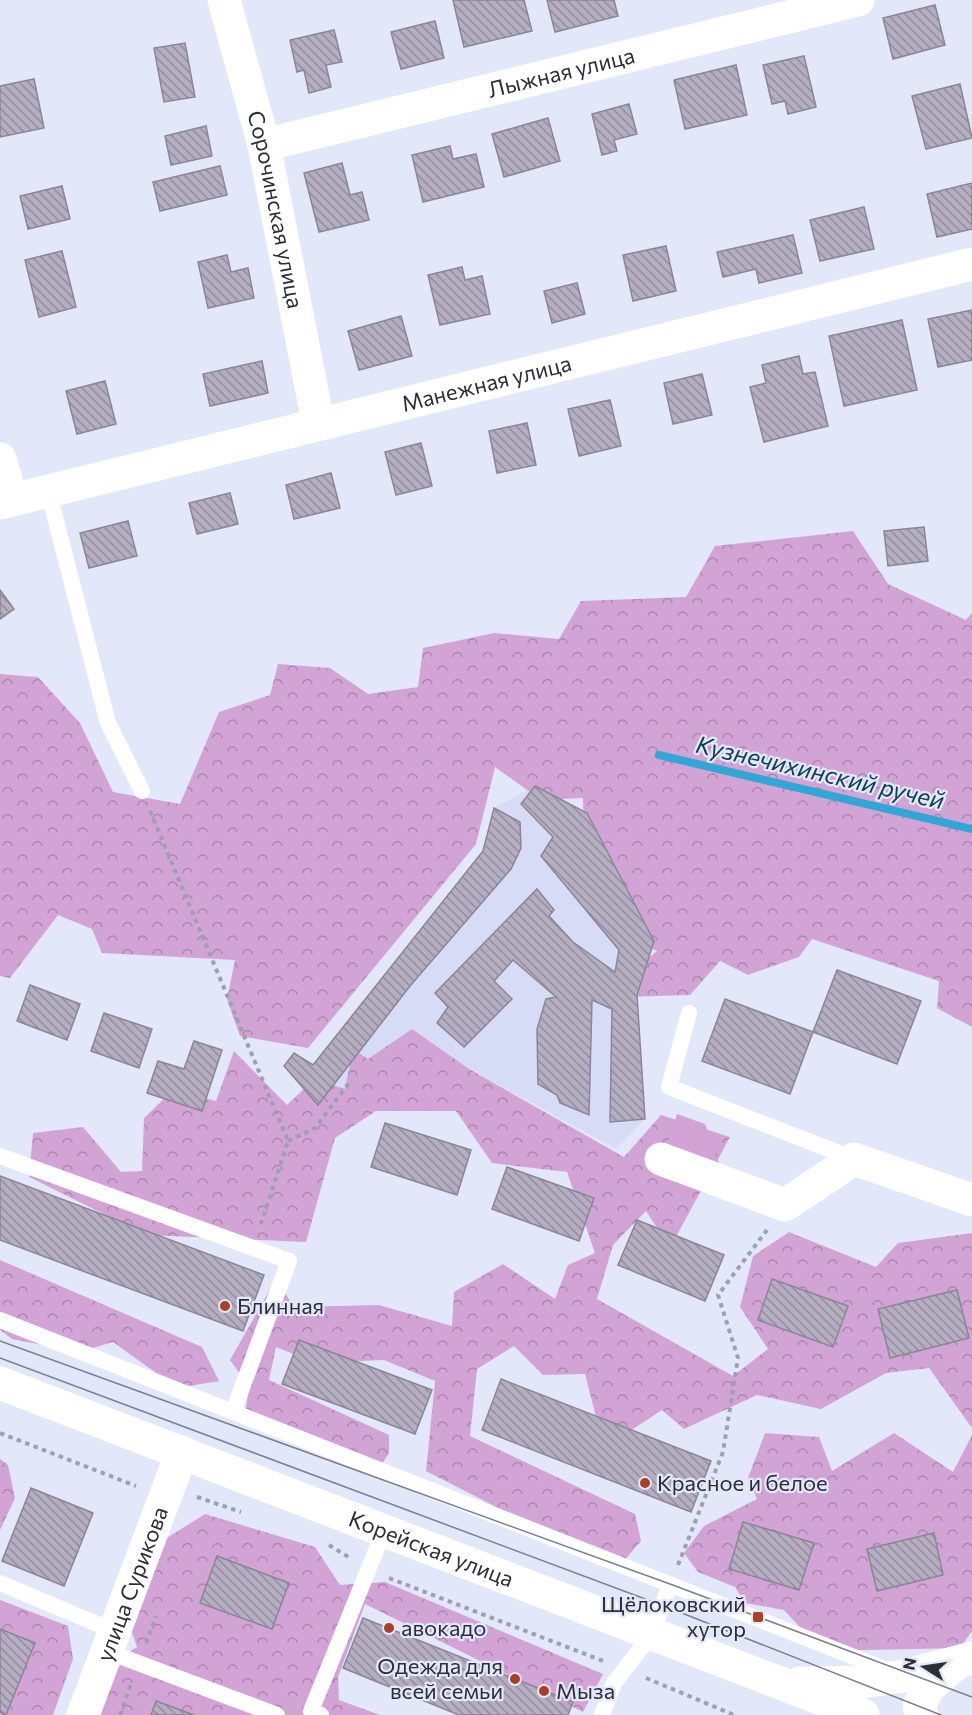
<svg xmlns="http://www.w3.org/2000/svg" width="972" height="1715" viewBox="0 0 972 1715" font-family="Commissioner,sans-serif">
  <defs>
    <pattern id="forest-crowns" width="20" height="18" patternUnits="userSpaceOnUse" patternTransform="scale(1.5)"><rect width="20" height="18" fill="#d2a4d5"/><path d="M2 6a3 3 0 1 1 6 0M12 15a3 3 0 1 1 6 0" fill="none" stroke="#ab86ae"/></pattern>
    <pattern id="building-back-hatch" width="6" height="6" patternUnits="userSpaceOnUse" patternTransform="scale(1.5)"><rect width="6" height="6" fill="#b4aec0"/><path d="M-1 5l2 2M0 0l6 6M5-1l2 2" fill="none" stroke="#938e9d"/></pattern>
  </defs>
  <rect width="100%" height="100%" fill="#e3e7fa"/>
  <polygon fill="#d7dcf6" points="535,786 587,813 654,941 637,995 645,1119 616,1149 409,1036 334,1114 318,1105 284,1066 294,1053 314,1064 483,851 494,808"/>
  <g fill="url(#forest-crowns)">
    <polygon points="853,531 888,584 966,620 972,613 972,1027 937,1008 939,981 812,939 799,957 748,975 720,961 690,995 626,997 626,977 657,951 619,933 584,853 583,798 541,800 495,767 476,844 308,1048 240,1036 227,999 235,960 102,953 92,929 58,915 10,978 0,976 0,674 38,677 80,723 113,792 180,804 219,712 270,695 278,664 330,668 368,694 418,687 423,648 494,633 559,639 581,601 686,597 715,546"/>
    <polygon points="412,1029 469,1069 624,1157 661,1115 730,1137 670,1248 646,1211 613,1245 597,1299 733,1376 768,1349 740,1307 753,1256 789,1232 876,1267 898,1243 972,1233 972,1428 929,1368 886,1373 821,1409 757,1395 684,1429 662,1410 627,1433 597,1421 585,1374 543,1375 514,1346 477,1369 470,1436 635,1514 641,1541 617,1569 426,1471 435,1381 384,1360 316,1363 276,1347 269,1380 389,1435 389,1453 376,1473 244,1422 249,1386 230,1360 276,1279 294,1307 379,1305 452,1326 454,1292 503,1264 555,1299 568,1265 595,1253 567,1172 492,1163 456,1111 376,1111 335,1138 306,1242 146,1235 29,1177 33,1133 83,1127 121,1172 142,1171 144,1118 173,1090 216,1101 234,1051 287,1105 314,1079 345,1089 353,1049 368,1059"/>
    <polygon points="0,1260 202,1347 219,1381 177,1388 113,1342 79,1352 12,1339 0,1330"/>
    <polygon points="765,1433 819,1437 832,1471 894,1433 953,1472 972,1435 972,1631 960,1648 822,1651 784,1610 745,1603 735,1587 698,1572 684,1553 704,1526 757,1499 748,1478"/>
    <polygon points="0,1459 8,1465 15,1498 0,1530"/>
    <polygon points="205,1514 315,1547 340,1585 385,1582 603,1674 583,1712 365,1604 338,1677 339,1700 380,1715 74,1715 82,1682 137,1647 121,1600 135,1558"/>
    <polygon points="0,1600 68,1626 73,1659 53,1715 0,1715"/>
  </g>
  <polygon fill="#d2a4d5" points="677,1114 705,1124 721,1168 667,1147"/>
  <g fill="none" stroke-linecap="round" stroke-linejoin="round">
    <polyline stroke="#30a7d5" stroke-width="8" points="659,755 972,829"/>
  </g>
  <g fill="url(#building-back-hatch)" stroke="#8b8597" stroke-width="1.5">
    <polygon points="453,0 524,0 532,31 464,47"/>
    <polygon points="547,0 614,0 618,16 555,32"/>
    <polygon points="935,5 945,45 893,59 883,18"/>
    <polygon points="435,21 444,58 401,69 391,32"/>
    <polygon points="334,30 342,62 326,65 331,87 309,93 304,70 297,72 290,40"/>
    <polygon points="185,43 195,97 164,102 154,48"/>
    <polygon points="804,56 816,107 788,114 785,101 772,104 763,65"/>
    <polygon points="736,65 747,115 685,129 674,80"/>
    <polygon points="34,79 44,128 0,137 0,86"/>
    <polygon points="960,84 972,138 926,149 912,96"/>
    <polygon points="629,104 637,134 614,140 617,151 602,155 592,114"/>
    <polygon points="548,118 560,161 504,177 492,134"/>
    <polygon points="206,126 212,156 171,165 165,136"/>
    <polygon points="450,146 453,159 476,154 484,187 423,202 412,155"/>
    <polygon points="342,163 350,195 362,192 369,220 319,232 304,173"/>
    <polygon points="220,166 227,195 160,211 153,182"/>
    <polygon points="972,183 972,229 937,237 927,194"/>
    <polygon points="62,186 70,219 28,229 20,196"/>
    <polygon points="864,207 874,249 820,261 810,220"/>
    <polygon points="793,235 802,273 759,283 756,269 723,277 717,252"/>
    <polygon points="666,246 676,291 633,301 623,255"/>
    <polygon points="62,251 76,307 39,317 25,260"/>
    <polygon points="227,255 231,272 248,268 254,298 208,308 198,262"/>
    <polygon points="462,267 465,280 482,276 490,314 440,325 428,275"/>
    <polygon points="577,283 585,314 552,323 544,291"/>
    <polygon points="972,310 972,360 938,367 928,319"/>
    <polygon points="401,316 412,356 359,370 348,331"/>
    <polygon points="902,320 917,390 844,406 829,336"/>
    <polygon points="799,356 803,374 815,372 828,426 764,442 750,387 766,383 762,365"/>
    <polygon points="262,361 268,393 210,406 203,374"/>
    <polygon points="702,374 712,415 673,424 664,383"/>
    <polygon points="105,381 116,424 77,434 66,391"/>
    <polygon points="610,400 621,446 579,456 568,409"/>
    <polygon points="527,423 536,465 497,473 489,431"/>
    <polygon points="421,443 432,486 396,495 385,452"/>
    <polygon points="331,473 340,508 294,519 286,485"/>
    <polygon points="230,493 238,524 197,534 189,503"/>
    <polygon points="128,521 137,556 89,568 80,533"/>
    <polygon points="924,527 928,561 888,566 884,531"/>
    <polygon points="0,590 14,609 0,619"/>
    <polygon points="535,786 587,813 654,941 637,995 645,1119 610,1122 612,1009 592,1000 589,1115 560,1103 557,1095 538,1084 537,1029 546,999 556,997 513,960 494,981 512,999 464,1047 437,1023 448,1007 435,993 537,889 554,910 549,916 573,942 615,972 619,950 541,856 553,837 521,804"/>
    <polygon points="494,808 520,822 521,848 511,869 410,986 318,1105 284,1066 294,1053 313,1065 483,851"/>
    <polygon points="837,970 921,1001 897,1064 813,1032"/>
    <polygon points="30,985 80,1004 67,1040 17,1021"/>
    <polygon points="725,999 813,1032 790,1094 702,1061"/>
    <polygon points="104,1013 152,1029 139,1068 91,1051"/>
    <polygon points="194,1041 222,1050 202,1111 147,1093 158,1061 184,1069"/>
    <polygon points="385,1123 471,1150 457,1195 371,1167"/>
    <polygon points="507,1167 594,1198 579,1241 492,1209"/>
    <polygon points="0,1176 264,1275 243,1331 0,1240"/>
    <polygon points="637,1220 724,1255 705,1301 618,1265"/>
    <polygon points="772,1279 848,1306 833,1347 758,1320"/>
    <polygon points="957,1290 969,1338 890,1358 878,1309"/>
    <polygon points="299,1340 432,1390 415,1434 282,1384"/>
    <polygon points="501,1379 711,1461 691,1512 482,1430"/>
    <polygon points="31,1488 93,1513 64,1586 2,1561"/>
    <polygon points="743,1522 814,1543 799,1590 729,1569"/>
    <polygon points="934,1533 943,1575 877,1591 867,1549"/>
    <polygon points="217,1556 289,1583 272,1629 200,1603"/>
    <polygon points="363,1618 573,1702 568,1715 459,1715 343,1668"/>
    <polygon points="0,1629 35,1643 6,1715 0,1712"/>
    <polygon points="156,1701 194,1715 151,1715"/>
  </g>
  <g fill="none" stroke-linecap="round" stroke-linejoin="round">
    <g stroke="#9da0af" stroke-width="4" stroke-dasharray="4.5 4.5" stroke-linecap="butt">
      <polyline points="150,811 288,1141 260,1227"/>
      <polyline points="288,1141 315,1128 349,1083"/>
      <polyline points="0,1433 136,1486"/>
      <polyline points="197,1497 241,1512"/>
      <polyline points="329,1545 350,1558"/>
      <polyline points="678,1565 723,1452 738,1358 718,1295 767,1230"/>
      <polyline points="389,1578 603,1661"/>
      <polyline points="146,1643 156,1616"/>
      <polyline points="646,1678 734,1715"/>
      <polyline points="120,1715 131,1684"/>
    </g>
    <g stroke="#fff" stroke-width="16">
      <polyline points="48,490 108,723 142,791"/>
      <polyline points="689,1013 669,1087 854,1159"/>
      <polyline points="0,1156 289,1261 233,1412"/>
      <polyline points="0,1320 892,1672"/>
      <polyline points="0,1583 114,1631"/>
      <polyline points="106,1651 277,1715"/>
      <polyline points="321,1715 311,1711 384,1531"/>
      <polyline points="602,1715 614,1683 652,1634 670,1584"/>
    </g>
    <g stroke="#fff" stroke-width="33">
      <path id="s1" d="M 224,0 L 264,145 L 318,422"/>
      <path id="s2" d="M 264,145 L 858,0"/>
      <polyline points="0,459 11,498"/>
      <path id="s3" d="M 0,503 L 972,264"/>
      <polyline points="661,1159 785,1205 854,1159 972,1200"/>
      <path id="s4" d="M 83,1715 L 182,1452"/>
    </g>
    <g stroke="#fff" stroke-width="33">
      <path id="s5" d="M 0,1383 L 863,1715"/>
      <polyline points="800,1683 862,1682 904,1676 972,1658"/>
      <polyline points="922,1715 919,1706 928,1688 957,1663"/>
    </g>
    <g stroke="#7c7e8b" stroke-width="1.5">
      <polyline points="0,1341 670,1584 972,1697"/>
      <polyline points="0,1358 664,1606 941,1715"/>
    </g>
  </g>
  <g fill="#a94024" stroke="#e3e7fa" stroke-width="2">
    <circle cx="225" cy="1306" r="6"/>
    <circle cx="645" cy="1483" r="6"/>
    <rect x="752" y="1611" width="12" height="12" rx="3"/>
    <circle cx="389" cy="1628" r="6"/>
    <circle cx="515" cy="1679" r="6"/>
    <circle cx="544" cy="1691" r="6"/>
  </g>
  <g text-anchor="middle" stroke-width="4.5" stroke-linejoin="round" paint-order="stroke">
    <g font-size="22" fill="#2d2e36" stroke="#e3e7fa">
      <text dy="8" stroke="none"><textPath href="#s2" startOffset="306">Лыжная улица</textPath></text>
      <text dy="8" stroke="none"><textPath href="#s1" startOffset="216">Сорочинская улица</textPath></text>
      <text dy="8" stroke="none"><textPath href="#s3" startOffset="501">Манежная улица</textPath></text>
      <text dy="8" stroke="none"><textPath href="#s5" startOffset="462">Корейская улица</textPath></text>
      <text dy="8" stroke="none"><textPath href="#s4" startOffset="140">улица Сурикова</textPath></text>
    </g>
    <g font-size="22" fill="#2d2e36" stroke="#e3e7fa" text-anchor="start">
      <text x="237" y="1314">Блинная</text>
      <text x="657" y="1491">Красное и белое</text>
      <text x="746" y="1612" text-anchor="end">Щёлоковский<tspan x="746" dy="25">хутор</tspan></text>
      <text x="401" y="1636">авокадо</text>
      <text x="503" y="1674" text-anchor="end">Одежда для<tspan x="503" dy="25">всей семьи</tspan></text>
      <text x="556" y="1699">Мыза</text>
    </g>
    <g font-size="24" font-style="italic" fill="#0f4054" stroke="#e3e7fa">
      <text transform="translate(820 773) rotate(13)" y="8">Кузнечихинский ручей</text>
    </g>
  </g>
  <g transform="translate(924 1667) rotate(282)" stroke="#e3e7fa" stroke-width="4.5" paint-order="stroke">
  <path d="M0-4.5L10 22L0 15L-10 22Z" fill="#2d2e36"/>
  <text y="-9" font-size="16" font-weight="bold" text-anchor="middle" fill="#2d2e36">N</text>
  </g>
</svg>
